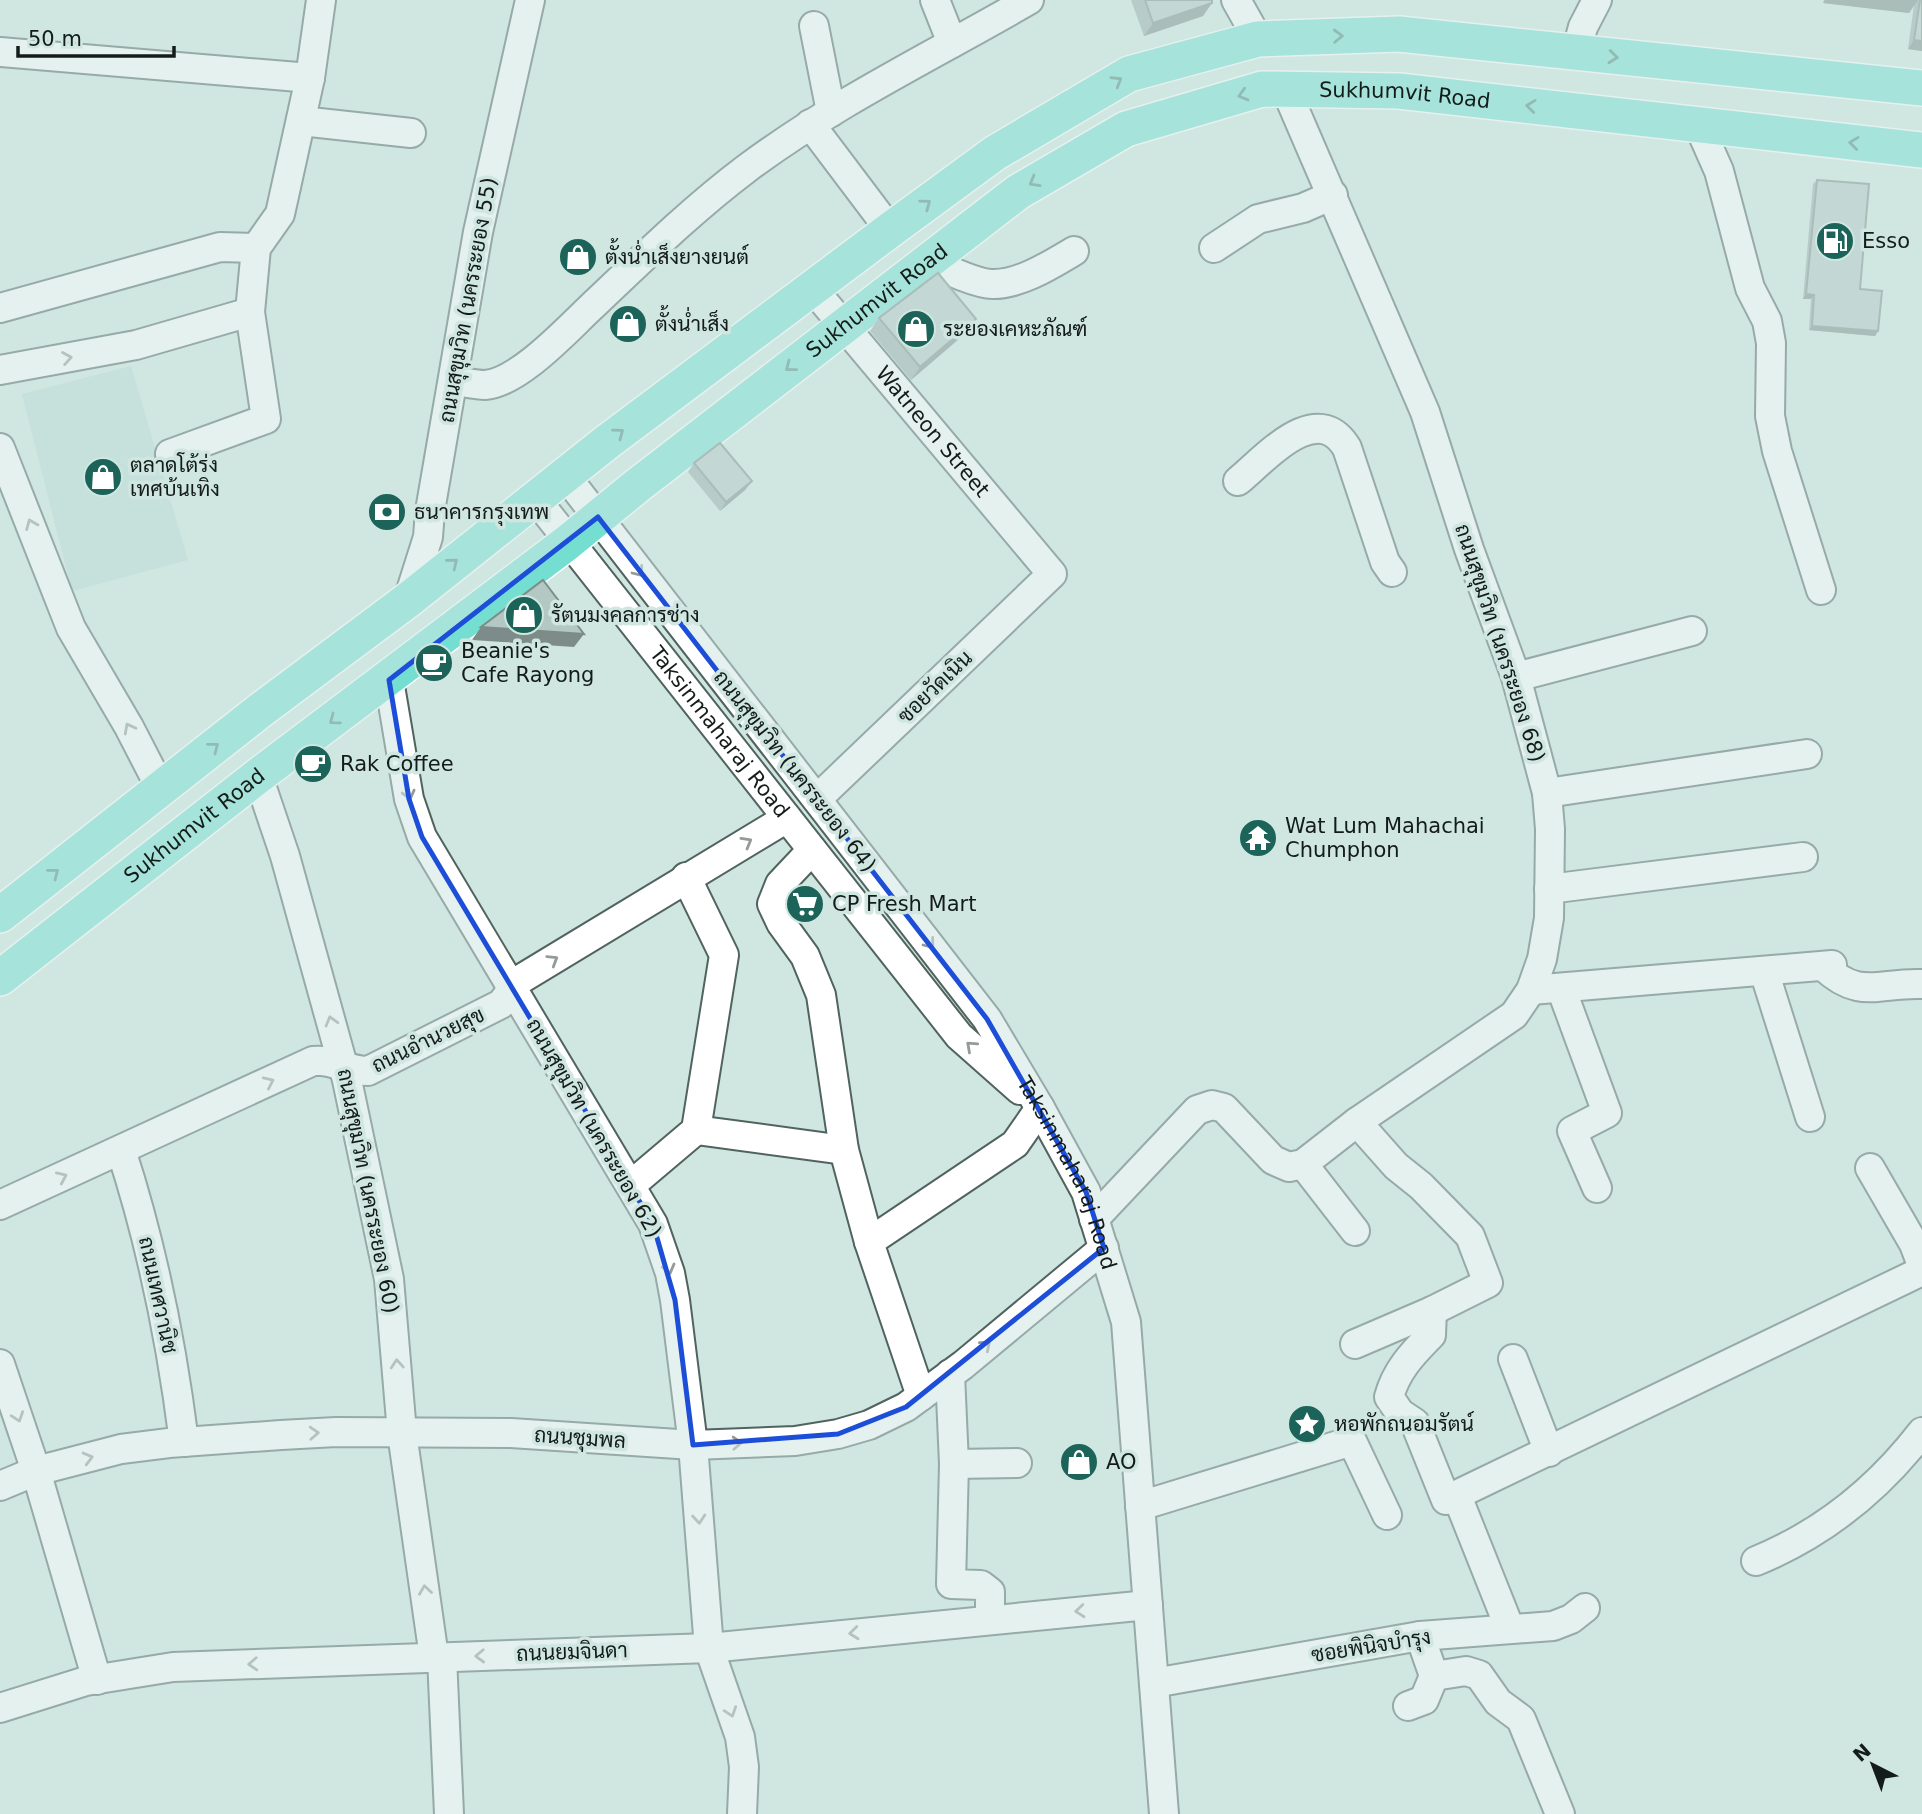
<svg xmlns="http://www.w3.org/2000/svg" width="1922" height="1814" viewBox="0 0 1922 1814" font-family="'DejaVu Sans',Sarabun,sans-serif">
  <rect width="100%" height="100%" fill="#d0e6e1"/>
  <polygon fill="#bbd9d2" points="131,366 188,560 72,591 22,394"/>
  <g fill="none" stroke-linecap="round" stroke-linejoin="round">
    <defs>
      <g id="minor">
        <polyline points="935,0 952,43"/>
        <polyline points="1236,0 1258,39"/>
        <polyline points="814,26 831,112"/>
        <polyline points="0,52 310,78"/>
        <polyline points="1576,53 1583,27 1597,0"/>
        <polyline points="301,121 411,133"/>
        <polyline points="810,124 890,230"/>
        <polyline points="1699,126 1719,171 1750,288 1767,321 1771,343 1770,416 1777,451 1821,590"/>
        <polyline points="1214,248 1258,219 1303,208 1333,195"/>
        <path d="M 928,261 C 943,268 979,285 994,284 C 1021,284 1052,264 1074,251"/>
        <path id="s1" d="M 813,289 L 1052,574 L 817,799"/>
        <polyline points="0,308 220,247 256,248"/>
        <polyline points="0,370 136,345 250,312"/>
        <path d="M 454,381 C 464,382 475,385 485,385 C 517,383 564,333 587,311 C 639,262 689,212 746,169 C 834,103 934,55 1029,0"/>
        <polyline points="0,448 71,628 129,727 161,789"/>
        <polyline points="170,454 266,419 250,312 256,248 280,214 310,78 321,0"/>
        <path id="s2" d="M 565,475 L 987,1019 L 1040,1108 L 1086,1192 L 1126,1322 L 1164,1814"/>
        <path d="M 1238,481 C 1266,458 1317,398 1347,448 L 1385,562 L 1392,572"/>
        <path id="s3" d="M 535,498 L 959,1036 L 1020,1090"/>
        <polyline points="408,600 428,537 430,511 478,232 530,0"/>
        <polyline points="1516,677 1692,631"/>
        <polyline points="389,680 409,799 422,837 653,1224 670,1273 675,1300 693,1445 709,1648 740,1737 744,1767 742,1814"/>
        <polyline points="258,776 285,856 347,1080 389,1279 402,1433 434,1657"/>
        <polyline points="1547,793 1807,754"/>
        <polyline points="812,850 780,884 772,904 781,923 805,956 821,995 844,1150 869,1242 921,1396"/>
        <polyline points="1549,889 1803,857"/>
        <path d="M 1823,966 C 1860,1001 1879,982 1922,984"/>
        <polyline points="1764,971 1810,1117"/>
        <polyline points="1561,988 1607,1113 1572,1131 1597,1188"/>
        <polyline points="1531,990 1832,965"/>
        <polyline points="696,1130 844,1150"/>
        <path d="M 121,1150 C 151,1242 172,1346 184,1442"/>
        <polyline points="1303,1164 1355,1231"/>
        <polyline points="1870,1168 1914,1244 1922,1265"/>
        <polyline points="631,1185 696,1130 724,955 686,877"/>
        <path d="M 0,1205 L 313,1061 C 333,1059 348,1071 368,1071 L 501,1004 L 508,995 L 511,985 L 787,818"/>
        <polyline points="1094,1219 1197,1110 1212,1105 1224,1108 1273,1160 1289,1167 1303,1164 1357,1122 1514,1015 1531,990 1542,959 1549,918 1550,829 1547,793 1516,677 1469,549 1425,412 1286,90"/>
        <polyline points="869,1242 1015,1144 1040,1108"/>
        <path d="M 1432,1311 L 1431,1335 C 1412,1354 1396,1371 1389,1397 L 1400,1413 L 1415,1423 L 1446,1500 L 1922,1271"/>
        <polyline points="1355,1344 1432,1311 1488,1283 1470,1236 1421,1186 1396,1166 1357,1122"/>
        <polyline points="1513,1359 1549,1452"/>
        <polyline points="0,1364 36,1471 97,1680"/>
        <polyline points="950,1374 954,1464 951,1584 981,1585 990,1592 990,1620"/>
        <polyline points="954,1464 1017,1463"/>
        <polyline points="0,1486 36,1471 121,1449 169,1443 281,1435 336,1432 511,1433 693,1445 795,1441 838,1434 869,1425 906,1407 963,1365 1104,1248"/>
        <polyline points="1457,1496 1510,1629"/>
        <polyline points="1140,1506 1352,1441 1387,1515"/>
        <path d="M 1756,1561 C 1822,1534 1878,1489 1922,1432"/>
        <polyline points="1420,1636 1434,1676 1466,1671 1479,1675 1498,1702 1521,1719 1560,1814"/>
        <polyline points="442,1657 449,1814"/>
        <polyline points="1154,1683 1420,1636 1553,1626 1571,1619 1585,1608"/>
        <polyline points="1408,1706 1424,1700 1434,1676"/>
        <polyline points="0,1708 86,1681 173,1667 709,1648 1148,1605"/>
      </g>
      <g id="major">
        <polyline points="0,915 262,709 408,600 607,442 890,230 995,153 1129,74 1258,39 1399,34 1922,88"/>
        <path id="s4" d="M 0,978 L 258,776 L 567,543 L 638,485 L 1018,192 L 1126,129 L 1262,89 L 1399,91 L 1922,150"/>
      </g>
    </defs>
    <use href="#minor" stroke="#50635f" stroke-width="32"/>
    <use href="#major" stroke="#fff" stroke-width="38"/>
    <use href="#minor" stroke="#fff" stroke-width="28"/>
    <use href="#major" stroke="#74dfd1" stroke-width="35"/>
  </g>
  <g fill="#9aaca8">
    <polygon points="1131,0 1212,0 1203,16 1144,36"/>
    <polygon points="1824,0 1922,0 1922,51 1908,49 1914,5 1909,13 1823,3"/>
    <polygon points="1817,180 1860,289 1878,331 1875,336 1809,330 1811,299 1803,299 1813,184"/>
    <polygon points="879,318 967,332 911,380 870,331"/>
    <polygon points="694,463 752,481 745,490 720,511 688,472"/>
  </g>
  <g fill="#7d8c88">
    <polygon points="1825,0 1918,0 1909,13 1823,3"/>
    <polygon points="1212,3 1203,16 1144,36 1153,23"/>
    <polygon points="1914,40 1922,41 1922,51 1908,49"/>
    <polygon points="1806,294 1814,295 1811,299 1803,299"/>
    <polygon points="976,319 967,332 911,380 920,367"/>
    <polygon points="1812,326 1878,331 1875,336 1809,330"/>
    <polygon points="752,481 745,490 720,511 726,502"/>
    <polygon points="481,627 584,634 574,647 472,640"/>
  </g>
  <g fill="#b3c8c3" stroke="#7d8c88" stroke-width="2">
    <polygon points="1145,0 1212,0 1212,3 1153,23"/>
    <polygon points="1920,0 1922,0 1922,41 1914,40"/>
    <polygon points="1817,180 1869,184 1860,289 1882,291 1878,331 1812,326 1814,295 1806,294"/>
    <polygon points="938,273 976,319 920,367 879,318"/>
    <polygon points="720,443 752,481 726,502 694,463"/>
    <polygon points="543,580 584,634 481,627"/>
  </g>
  <defs><path id="oneway-chevron" d="M-2-3.5L2.5 0L-2 3.5" fill="none" stroke-width="1.6" stroke-linecap="round" stroke-linejoin="round" transform="scale(1.75)"/></defs>
  <g stroke="#49877f">
    <use href="#oneway-chevron" transform="translate(1338 36) rotate(-2)"/>
    <use href="#oneway-chevron" transform="translate(1613 57) rotate(6)"/>
    <use href="#oneway-chevron" transform="translate(1117 81) rotate(-31)"/>
    <use href="#oneway-chevron" transform="translate(1243 95) rotate(164)"/>
    <use href="#oneway-chevron" transform="translate(1531 106) rotate(-173)"/>
    <use href="#oneway-chevron" transform="translate(1854 143) rotate(-173)"/>
    <use href="#oneway-chevron" transform="translate(1034 182) rotate(150)"/>
    <use href="#oneway-chevron" transform="translate(926 204) rotate(-36)"/>
    <use href="#oneway-chevron" transform="translate(790 367) rotate(142)"/>
    <use href="#oneway-chevron" transform="translate(619 433) rotate(-37)"/>
    <use href="#oneway-chevron" transform="translate(453 563) rotate(-39)"/>
    <use href="#oneway-chevron" transform="translate(334 720) rotate(143)"/>
    <use href="#oneway-chevron" transform="translate(214 747) rotate(-38)"/>
    <use href="#oneway-chevron" transform="translate(54 873) rotate(-38)"/>
  </g>
  <g stroke="#959998">
    <use href="#oneway-chevron" transform="translate(67 358) rotate(-10)"/>
    <use href="#oneway-chevron" transform="translate(31 524) rotate(-112)"/>
    <use href="#oneway-chevron" transform="translate(639 572) rotate(52)"/>
    <use href="#oneway-chevron" transform="translate(129 728) rotate(-118)"/>
    <use href="#oneway-chevron" transform="translate(409 795) rotate(76)"/>
    <use href="#oneway-chevron" transform="translate(747 842) rotate(-30)"/>
    <use href="#oneway-chevron" transform="translate(930 944) rotate(52)"/>
    <use href="#oneway-chevron" transform="translate(553 960) rotate(-32)"/>
    <use href="#oneway-chevron" transform="translate(331 1021) rotate(-106)"/>
    <use href="#oneway-chevron" transform="translate(971 1046) rotate(-138)"/>
    <use href="#oneway-chevron" transform="translate(269 1082) rotate(-25)"/>
    <use href="#oneway-chevron" transform="translate(62 1177) rotate(-24)"/>
    <use href="#oneway-chevron" transform="translate(669 1269) rotate(75)"/>
    <use href="#oneway-chevron" transform="translate(986 1345) rotate(-41)"/>
    <use href="#oneway-chevron" transform="translate(397 1364) rotate(-94)"/>
    <use href="#oneway-chevron" transform="translate(18 1417) rotate(71)"/>
    <use href="#oneway-chevron" transform="translate(314 1433) rotate(-3)"/>
    <use href="#oneway-chevron" transform="translate(737 1443) rotate(-3)"/>
    <use href="#oneway-chevron" transform="translate(88 1458) rotate(-15)"/>
    <use href="#oneway-chevron" transform="translate(699 1519) rotate(85)"/>
    <use href="#oneway-chevron" transform="translate(425 1590) rotate(-98)"/>
    <use href="#oneway-chevron" transform="translate(1080 1611) rotate(175)"/>
    <use href="#oneway-chevron" transform="translate(854 1633) rotate(174)"/>
    <use href="#oneway-chevron" transform="translate(480 1656) rotate(178)"/>
    <use href="#oneway-chevron" transform="translate(253 1664) rotate(177)"/>
    <use href="#oneway-chevron" transform="translate(731 1712) rotate(71)"/>
  </g>
  <path d="M0 0H1922V1814H0ZM 598,517 L 987,1019 L 1086,1192 L 1104,1248 L 906,1407 L 838,1434 L 693,1445 L 675,1300 L 653,1224 L 422,837 L 409,799 L 389,680 Z" fill="#d0e6e1" fill-opacity=".55" fill-rule="evenodd"/>
  <path fill="none" stroke="#1d4ed8" stroke-width="5" stroke-linejoin="round" d="M 598,517 L 987,1019 L 1086,1192 L 1104,1248 L 906,1407 L 838,1434 L 693,1445 L 675,1300 L 653,1224 L 422,837 L 409,799 L 389,680 Z"/>
  <defs>
    <symbol id="fuel-disc" viewBox="-11 -11 22 22"><circle r="9.5" fill="#1c6459" stroke="#d0e6e1"/><path d="M-5.5-6h7V0h2V4h1.3V-2.5L3-4.5l.8-.8L6-3V5H2.5V1h-1V6h-7ZM-4.2-4.7v3.2H.2V-4.7Z" fill="#fff"/></symbol>
    <symbol id="shop-disc" viewBox="-11 -11 22 22"><circle r="9.5" fill="#1c6459" stroke="#d0e6e1"/><path d="M-5-2.5h2.3a2.7 3.5 0 0 1 5.4 0H5L5.5 6h-11ZM-1.5-2.5h3a1.5 2.3 0 0 0-3 0Z" fill="#fff"/></symbol>
    <symbol id="bank-disc" viewBox="-11 -11 22 22"><circle r="9.5" fill="#1c6459" stroke="#d0e6e1"/><path d="M-6-4H6V4H-6ZM0-2.3a2.3 2.3 0 1 0 0 4.6a2.3 2.3 0 1 0 0-4.6Z" fill="#fff"/></symbol>
    <symbol id="cafe-disc" viewBox="-11 -11 22 22"><circle r="9.5" fill="#1c6459" stroke="#d0e6e1"/><path d="M-5.5-4.5H6V0H3Q3 3.5 0 3.5H-2.5Q-5.5 3.5-5.5 0ZM3-3.2v2h1.7v-2ZM-6 4.5H4V6H-6Z" fill="#fff"/></symbol>
    <symbol id="temple-disc" viewBox="-11 -11 22 22"><circle r="9.5" fill="#1c6459" stroke="#d0e6e1"/><path d="M0-6L5-2H3V0L6.5 2.5H4V6H1.5V3h-3V6H-4V2.5H-6.5L-3 0V-2H-5Z" fill="#fff"/></symbol>
    <symbol id="supermarket-disc" viewBox="-11 -11 22 22"><circle r="9.5" fill="#1c6459" stroke="#d0e6e1"/><path d="M-6-5.5h2.5l.6 2H6L4.5 2H-2.5L-4.4-4H-6ZM-1.5 3.2a1.3 1.3 0 1 0 .1 0ZM3 3.2a1.3 1.3 0 1 0 .1 0Z" fill="#fff"/></symbol>
    <symbol id="sight-disc" viewBox="-11 -11 22 22"><circle r="9.5" fill="#1c6459" stroke="#d0e6e1"/><path d="M0-6L1.8-2.2L6-1.7L2.9 1.2L3.7 5.4L0 3.3L-3.7 5.4L-2.9 1.2L-6-1.7L-1.8-2.2Z" fill="#fff"/></symbol>
  </defs>
  <g fill-rule="evenodd">
    <use href="#fuel-disc" x="1813" y="219" width="44" height="44"/>
    <use href="#shop-disc" x="556" y="235" width="44" height="44"/>
    <use href="#shop-disc" x="606" y="302" width="44" height="44"/>
    <use href="#shop-disc" x="894" y="307" width="44" height="44"/>
    <use href="#shop-disc" x="81" y="455" width="44" height="44"/>
    <use href="#bank-disc" x="365" y="490" width="44" height="44"/>
    <use href="#shop-disc" x="502" y="593" width="44" height="44"/>
    <use href="#cafe-disc" x="412" y="641" width="44" height="44"/>
    <use href="#cafe-disc" x="291" y="742" width="44" height="44"/>
    <use href="#temple-disc" x="1236" y="816" width="44" height="44"/>
    <use href="#supermarket-disc" x="783" y="882" width="44" height="44"/>
    <use href="#sight-disc" x="1285" y="1402" width="44" height="44"/>
    <use href="#shop-disc" x="1057" y="1440" width="44" height="44"/>
  </g>
  <g text-anchor="middle" stroke-width="7" stroke-linejoin="round" paint-order="stroke">
    <g font-size="21" fill="#141c1a" stroke="#d0e6e1">
      <text dy="7" stroke="none"><textPath href="#s4" startOffset="1696">Sukhumvit Road</textPath></text>
      <text transform="translate(468 300) rotate(-80)" y="7">ถนนสุขุมวิท (นครระยอง 55)</text>
      <text dy="7" stroke="none"><textPath href="#s4" startOffset="1108">Sukhumvit Road</textPath></text>
      <text dy="7" stroke="none"><textPath href="#s1" startOffset="186">Watneon Street</textPath></text>
      <text transform="translate(1500 643) rotate(72)" y="7">ถนนสุขุมวิท (นครระยอง 68)</text>
      <text transform="translate(935 687) rotate(-44)" y="7">ซอยวัดเนิน</text>
      <text dy="7" stroke="none"><textPath href="#s3" startOffset="298">Taksinmaharaj Road</textPath></text>
      <text transform="translate(795 771) rotate(52)" y="7">ถนนสุขุมวิท (นครระยอง 64)</text>
      <text dy="7" stroke="none"><textPath href="#s4" startOffset="247">Sukhumvit Road</textPath></text>
      <text transform="translate(428 1040) rotate(-26)" y="7">ถนนอำนวยสุข</text>
      <text transform="translate(594 1128) rotate(60)" y="7">ถนนสุขุมวิท (นครระยอง 62)</text>
      <text dy="7" stroke="none"><textPath href="#s2" startOffset="863">Taksinmaharaj Road</textPath></text>
      <text transform="translate(368 1191) rotate(79)" y="7">ถนนสุขุมวิท (นครระยอง 60)</text>
      <text transform="translate(158 1295) rotate(78)" y="7">ถนนเทศวานิช</text>
      <text transform="translate(580 1438) rotate(4)" y="7">ถนนชุมพล</text>
      <text transform="translate(1371 1646) rotate(-9)" y="7">ซอยพินิจบำรุง</text>
      <text transform="translate(572 1652) rotate(-2)" y="7">ถนนยมจินดา</text>
    </g>
    <g font-size="21" fill="#141c1a" stroke="#d0e6e1" text-anchor="start">
      <text x="1862" y="248">Esso</text>
      <text x="605" y="264">ตั้งน่ำเส็งยางยนต์</text>
      <text x="655" y="331">ตั้งน่ำเส็ง</text>
      <text x="943" y="336">ระยองเคหะภัณฑ์</text>
      <text x="130" y="472">ตลาดโต้รุ่ง<tspan x="130" dy="24">เทศบ้นเทิง</tspan></text>
      <text x="414" y="519">ธนาคารกรุงเทพ</text>
      <text x="551" y="622">รัตนมงคลการช่าง</text>
      <text x="461" y="658">Beanie's<tspan x="461" dy="24">Cafe Rayong</tspan></text>
      <text x="340" y="771">Rak Coffee</text>
      <text x="1285" y="833">Wat Lum Mahachai<tspan x="1285" dy="24">Chumphon</tspan></text>
      <text x="832" y="911">CP Fresh Mart</text>
      <text x="1334" y="1431">หอพักถนอมรัตน์</text>
      <text x="1106" y="1469">AO</text>
    </g>
  </g>
  <g transform="translate(1873 1765) rotate(318)" stroke="#d0e6e1" stroke-width="5" paint-order="stroke">
  <path d="M0-5L12 26L0 18L-12 26Z" fill="#141c1a"/>
  <text y="-10" font-size="19" font-weight="bold" text-anchor="middle" fill="#141c1a">N</text>
  </g>
  <path d="M18 46v10h156v-10" fill="none" stroke="#141c1a" stroke-width="3.5"/>
  <text x="28" y="46" font-size="21" fill="#141c1a" stroke="#d0e6e1" stroke-width="5" paint-order="stroke">50 m</text>
</svg>
